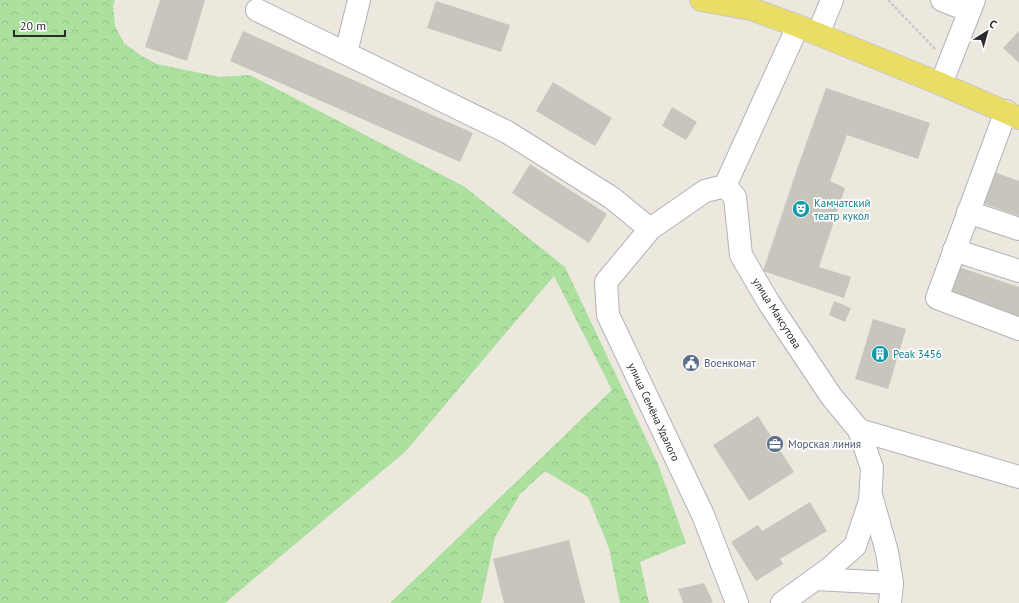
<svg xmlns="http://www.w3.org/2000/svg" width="1019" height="603" viewBox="0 0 1019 603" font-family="'PT Sans',sans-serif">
  <defs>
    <pattern id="forest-crowns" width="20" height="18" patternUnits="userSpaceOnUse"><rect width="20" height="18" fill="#abe09e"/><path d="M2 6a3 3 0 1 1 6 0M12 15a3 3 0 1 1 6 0" fill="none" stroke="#93c088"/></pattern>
  </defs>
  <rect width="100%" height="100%" fill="#ece8de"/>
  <polygon fill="url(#forest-crowns)" points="0,0 115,0 113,5 115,26 124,43 140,55 157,64 220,77 250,75 465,187 565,267 658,464 686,543 640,562 649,603 620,603 609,548 588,497 545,471 520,494 495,537 481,603 390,603 612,390 554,276 406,451 225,603 0,603"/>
  <g fill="#c8c6bc">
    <polygon points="160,0 205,0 187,61 145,47"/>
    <polygon points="436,1 510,25 501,52 427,28"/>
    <polygon points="243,31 473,133 460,162 230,61"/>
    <polygon points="1019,31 1019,63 1003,48"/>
    <polygon points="553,82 612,118 595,146 536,111"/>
    <polygon points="826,88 930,123 918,159 847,135 830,181 845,188 819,267 851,277 844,298 763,271 797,169"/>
    <polygon points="672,107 697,122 686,140 662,126"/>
    <polygon points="530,164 607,214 589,243 512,193"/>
    <polygon points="989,170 1019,181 1019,216 979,202"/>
    <polygon points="953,265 1019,287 1019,318 943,293"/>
    <polygon points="834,301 851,308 845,322 829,315"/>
    <polygon points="873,319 906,329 888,389 855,379"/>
    <polygon points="758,416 794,472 749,501 713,445"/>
    <polygon points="810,502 827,531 780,559 783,564 756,581 731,542 758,525 762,531"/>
    <polygon points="569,540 585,603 504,603 493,559"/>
    <polygon points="704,583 713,602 710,603 683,603 678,589"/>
  </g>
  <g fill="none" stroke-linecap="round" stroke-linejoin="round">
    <defs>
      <g id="minor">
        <polyline points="942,0 957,6"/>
        <polyline points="257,10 507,132 612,198 650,229"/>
        <polyline points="818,34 832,0"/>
        <polyline points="346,53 359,0"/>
        <polyline points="941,84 974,0"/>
        <polyline points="1006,111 937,298 1019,329"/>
        <polyline points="725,186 735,197 741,255 769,303 831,396 859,430 872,468 870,501 855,546 829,569 782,603"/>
        <polyline points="968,212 1019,229"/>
        <polyline points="954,250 1019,271"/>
        <polyline points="859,430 1019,477"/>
        <polyline points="871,495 887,552 892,583 890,603"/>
        <polyline points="815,579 892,583"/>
        <polyline points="737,603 703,515 608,315 606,282 650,229 705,191 725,186 798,26"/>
      </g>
      <polyline id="major" points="701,0 751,9 798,26 941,84 1019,118"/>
    </defs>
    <use href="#minor" stroke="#b1b2be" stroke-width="24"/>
    <use href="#major" stroke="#c8c8c8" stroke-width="24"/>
    <polyline stroke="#c8c8c8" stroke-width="2.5" stroke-dasharray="3 2" stroke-linecap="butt" points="888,0 935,49"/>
    <use href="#minor" stroke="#fff" stroke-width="22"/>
    <use href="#major" stroke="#e9dd66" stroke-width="22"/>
  </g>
  <defs>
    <symbol id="theatre-disc" viewBox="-11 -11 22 22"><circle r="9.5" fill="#0f9aa8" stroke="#fff"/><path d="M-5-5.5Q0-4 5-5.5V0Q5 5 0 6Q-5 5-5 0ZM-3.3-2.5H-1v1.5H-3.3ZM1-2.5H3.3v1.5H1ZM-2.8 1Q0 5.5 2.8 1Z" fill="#fff"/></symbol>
    <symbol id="building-disc" viewBox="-11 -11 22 22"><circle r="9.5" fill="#0f9aa8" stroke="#fff"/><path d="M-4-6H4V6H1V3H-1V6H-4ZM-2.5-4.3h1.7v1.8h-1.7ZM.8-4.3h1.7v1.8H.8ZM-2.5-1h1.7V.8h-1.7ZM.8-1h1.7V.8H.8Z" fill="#fff"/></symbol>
    <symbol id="civic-disc" viewBox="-11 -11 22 22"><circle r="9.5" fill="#5c6f8a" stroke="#fff"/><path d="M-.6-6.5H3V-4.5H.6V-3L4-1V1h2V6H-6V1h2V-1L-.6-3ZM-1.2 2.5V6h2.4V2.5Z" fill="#fff"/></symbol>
    <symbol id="office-disc" viewBox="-11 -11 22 22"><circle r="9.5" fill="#5c6f8a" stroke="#fff"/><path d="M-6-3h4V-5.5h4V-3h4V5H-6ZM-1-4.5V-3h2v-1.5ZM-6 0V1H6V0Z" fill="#fff"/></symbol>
  </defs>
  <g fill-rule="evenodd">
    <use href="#theatre-disc" x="791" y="199" width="20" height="20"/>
    <use href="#building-disc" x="870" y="344" width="20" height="20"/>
    <use href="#civic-disc" x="681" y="353" width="20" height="20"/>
    <use href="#office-disc" x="765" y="434" width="20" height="20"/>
  </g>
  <g text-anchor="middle" stroke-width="3.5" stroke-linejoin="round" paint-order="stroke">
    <g font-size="11" fill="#0d838f" stroke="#fff" text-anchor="start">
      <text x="814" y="207">Камчатский<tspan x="814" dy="13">театр кукол</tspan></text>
      <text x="893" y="358">Peak 3456</text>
    </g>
    <g font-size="11" fill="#2b2b2b" stroke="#fff">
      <text transform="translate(777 313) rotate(58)" y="4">улица Максутова</text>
      <text transform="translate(654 412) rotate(65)" y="4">улица Семёна Удалого</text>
    </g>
    <g font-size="11" fill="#4e5e75" stroke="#fff" text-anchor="start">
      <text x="704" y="367">Военкомат</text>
      <text x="788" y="448">Морская линия</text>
    </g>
  </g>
  <g transform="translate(987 32) rotate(37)" stroke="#ffffff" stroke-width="3" paint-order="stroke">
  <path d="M0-3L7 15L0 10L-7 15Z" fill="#2b2b2b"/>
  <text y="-6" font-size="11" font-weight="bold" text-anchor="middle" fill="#2b2b2b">С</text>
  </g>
  <path d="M14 30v6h51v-6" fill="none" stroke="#2b2b2b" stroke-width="2"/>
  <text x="20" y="30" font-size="12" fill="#2b2b2b" stroke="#ffffff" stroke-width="3" paint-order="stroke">20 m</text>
</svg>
